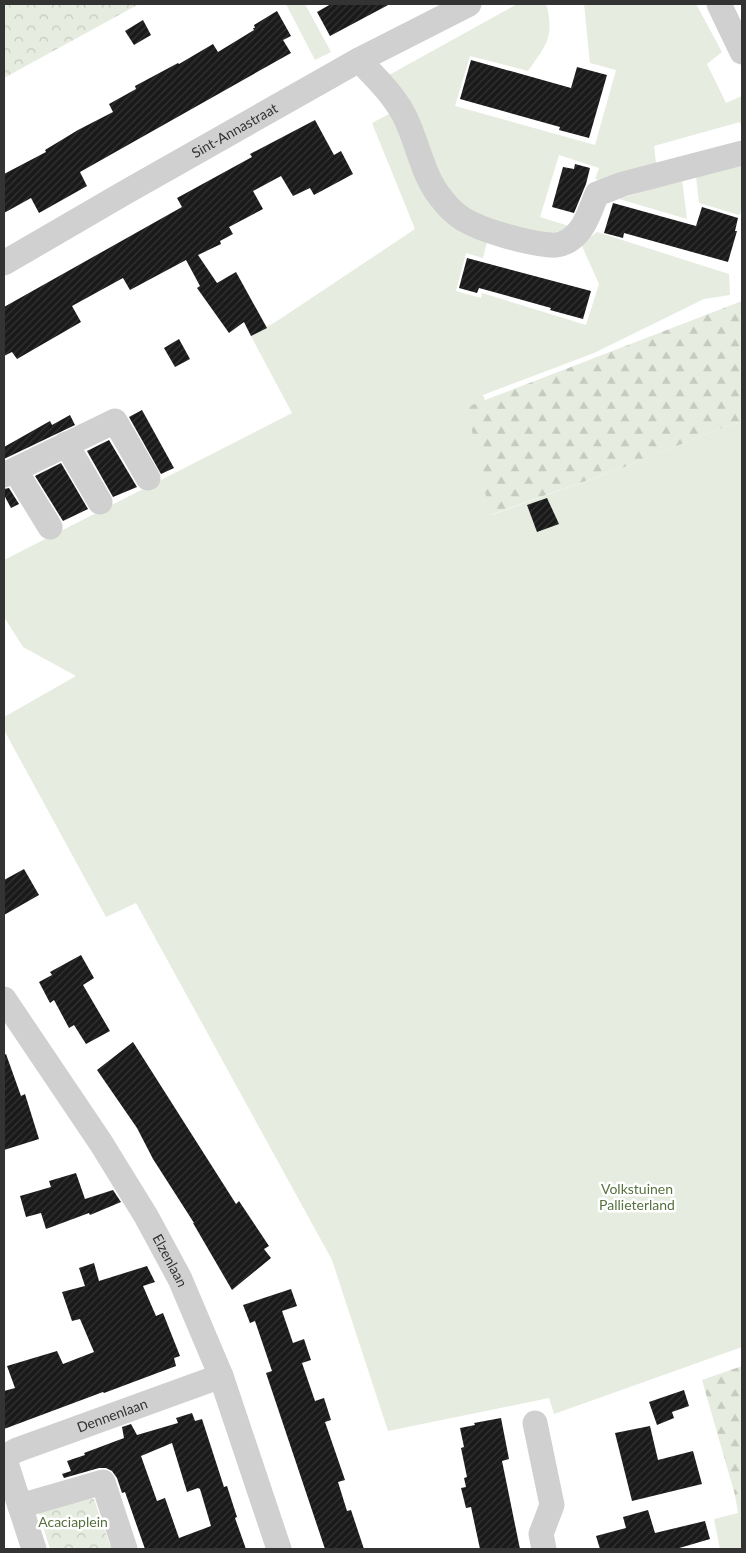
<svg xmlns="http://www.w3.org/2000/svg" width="746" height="1553" viewBox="0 0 746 1553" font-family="Lato,sans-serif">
  <defs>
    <pattern id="forest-firs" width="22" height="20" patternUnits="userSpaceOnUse" patternTransform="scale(1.25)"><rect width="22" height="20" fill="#e6ecdf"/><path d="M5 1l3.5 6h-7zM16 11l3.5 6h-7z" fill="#c6cbc0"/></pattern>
    <pattern id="park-crowns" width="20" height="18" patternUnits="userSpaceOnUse" patternTransform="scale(1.25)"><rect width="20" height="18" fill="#e6ecdf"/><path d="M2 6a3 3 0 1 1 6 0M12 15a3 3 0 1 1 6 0" fill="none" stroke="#c6cbc0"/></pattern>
    <pattern id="building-hatch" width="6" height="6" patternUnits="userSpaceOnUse" patternTransform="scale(1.25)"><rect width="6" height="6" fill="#1a1a1a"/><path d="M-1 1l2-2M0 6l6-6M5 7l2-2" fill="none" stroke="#333"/></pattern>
  </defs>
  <rect width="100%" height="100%" fill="#fff"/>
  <g fill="#e6ecdf">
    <polygon points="286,4 305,4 331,52 315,60"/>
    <path d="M 517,4 L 542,4 L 547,6 C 554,39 546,45 528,71 L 470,56 L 455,106 L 595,145 L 616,70 L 590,63 L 584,4 L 696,4 L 722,52 L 707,64 L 726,103 L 742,96 L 742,128 L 740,122 L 654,146 L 657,171 L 607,182 L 595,179 L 599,168 L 559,155 L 540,217 L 572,227 L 543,236 L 496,225 L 463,208 L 450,193 L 389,75 Z"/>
    <polygon points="393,112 437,206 488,238 483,258 466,253 456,291 481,298 482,293 586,325 599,284 581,244 597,232 729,274 730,295 704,299 594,353 483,395 485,400 468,408 491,515 622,468 721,428 742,422 742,1347 554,1414 549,1398 388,1431 332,1260 136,903 106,917 4,730 4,717 76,676 23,647 4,617 4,560 292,413 251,336 277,321 415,229 372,123"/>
    <polygon points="742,165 742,210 739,215 699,203 696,176"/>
    <polygon points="682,179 687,219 619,199"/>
    <polygon points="742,1493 742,1549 720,1549 714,1519 738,1513 735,1495"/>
  </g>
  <g fill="url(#forest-firs)">
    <polygon points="742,301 742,422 721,428 622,468 490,515 467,407"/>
    <polygon points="742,1366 742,1493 735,1495 702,1380"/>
  </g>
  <g fill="url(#park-crowns)">
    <polygon points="4,4 139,4 4,78"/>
    <polygon points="79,1493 94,1499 110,1545 123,1549 50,1549 37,1507"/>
  </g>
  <g fill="url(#building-hatch)" fill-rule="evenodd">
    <polygon points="331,4 390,4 330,36 317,12"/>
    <polygon points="277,11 291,36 283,40 291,53 80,172 87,186 39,213 31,198 4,213 4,174 46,152 45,150 78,130 113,112 109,104 136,89 135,86 178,63 179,64 213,44 218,52 254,30 253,28 255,28 254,25"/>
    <polygon points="143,20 151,35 134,45 125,31"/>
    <polygon points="471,60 571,88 577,67 607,75 589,138 559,130 560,127 460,99"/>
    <polygon points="315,120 334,155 341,151 353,174 314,195 310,188 293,196 281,176 253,191 263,209 229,227 233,234 220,241 221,244 198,255 217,283 236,272 267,328 251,336 244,322 229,333 197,288 200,286 186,260 130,290 123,278 72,306 81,322 17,359 12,352 4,356 4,307 182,207 177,198 252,157 250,154"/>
    <polygon points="575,164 590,168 586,184 574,213 552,207 563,167 574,169"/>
    <polygon points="613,203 696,226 702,207 738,218 735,231 737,231 728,262 624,233 623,238 604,233"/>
    <polygon points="467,258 591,291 583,319 550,310 551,308 479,288 477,293 459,288"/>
    <polygon points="179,339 190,359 175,367 164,348"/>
    <polygon points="142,410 174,468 161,474 129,417"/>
    <polygon points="70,415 75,425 4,459 4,447 50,421 52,425"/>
    <polygon points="109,440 137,487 113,497 87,451"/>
    <polygon points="61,463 88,509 63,521 35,476"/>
    <polygon points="9,488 19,504 11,508 4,495 4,489"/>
    <polygon points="547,498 559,524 537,532 527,505"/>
    <polygon points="24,869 39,895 4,915 4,880"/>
    <polygon points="81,955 94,978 83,985 110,1031 86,1044 74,1025 69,1028 54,1000 50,1003 39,982 52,975 50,972"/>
    <polygon points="133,1042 236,1204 239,1201 269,1246 264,1249 271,1258 232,1290 193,1223 194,1223 153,1159 137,1128 97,1070"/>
    <polygon points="6,1054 21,1096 25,1094 39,1139 4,1150 4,1055"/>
    <polygon points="76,1173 85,1199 113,1190 121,1202 90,1215 89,1213 46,1229 41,1213 26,1217 20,1196 51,1187 49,1181"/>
    <polygon points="94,1263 99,1281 147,1266 155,1282 143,1286 156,1316 163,1313 180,1356 174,1358 176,1366 104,1393 103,1392 4,1429 4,1391 15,1388 7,1366 57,1351 63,1364 94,1352 80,1319 72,1321 62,1292 85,1286 79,1268"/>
    <polygon points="291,1289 297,1306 282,1311 293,1343 304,1339 311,1360 302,1363 315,1401 324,1398 331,1420 325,1422 345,1480 338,1482 347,1511 351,1510 364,1549 325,1549 266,1373 272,1371 255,1321 250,1323 243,1305"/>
    <polygon points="684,1390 689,1406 672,1412 674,1418 657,1425 649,1402"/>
    <path d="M 192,1413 L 195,1421 L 202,1419 L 224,1487 L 227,1486 L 237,1517 L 235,1518 L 246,1549 L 145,1549 L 125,1492 L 122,1493 L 117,1478 L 112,1471 L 106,1468 L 99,1468 L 64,1478 L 62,1474 L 71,1471 L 67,1461 L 85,1455 L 84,1453 L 124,1438 L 122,1427 L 131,1424 L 137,1435 L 178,1423 L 176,1418 ZM 172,1443 L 187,1492 L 198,1488 L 200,1489 L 211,1526 L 179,1538 L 165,1498 L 157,1501 L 141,1456 Z"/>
    <polygon points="501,1418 509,1459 502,1461 520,1549 480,1549 471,1507 466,1508 461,1488 466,1487 464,1478 467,1477 461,1448 464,1447 460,1428 475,1425 474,1423"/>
    <polygon points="650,1426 658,1460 693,1451 702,1484 632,1501 615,1433"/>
    <polygon points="648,1510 655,1533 705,1521 710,1539 676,1549 600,1549 596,1536 626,1528 623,1517"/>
  </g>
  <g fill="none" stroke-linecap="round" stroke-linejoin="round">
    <g stroke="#d0d0d0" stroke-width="25">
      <polyline points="719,4 742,52"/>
      <path d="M 359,60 C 376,78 393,94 404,115 C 418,142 422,175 441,198 C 447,206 455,214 463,219 C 482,231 527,243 550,245 C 556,246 562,244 568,241 C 585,231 590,210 597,194 L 623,184 L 742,153"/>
      <path id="s1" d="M 4,263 L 126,192 L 359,60 L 469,4"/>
      <polyline points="66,444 100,502"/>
      <polyline points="15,470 50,527"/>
      <polyline points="4,475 115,421 148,478"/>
      <path id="s2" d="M 4,999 L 101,1143 L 146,1216 L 180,1279 L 221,1376 L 279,1549"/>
      <polyline points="535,1423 552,1505 541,1534 544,1549"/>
      <path id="s3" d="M 4,1457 L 17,1450 L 64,1433 L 221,1376"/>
      <polyline points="4,1457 34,1549"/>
      <polyline points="20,1506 103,1482 125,1549"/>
    </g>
  </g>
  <g text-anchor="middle" stroke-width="5" stroke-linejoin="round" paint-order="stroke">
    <g font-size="14" fill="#333" stroke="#fff">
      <text dy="5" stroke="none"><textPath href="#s1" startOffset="266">Sint-Annastraat</textPath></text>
      <text dy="5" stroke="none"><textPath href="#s2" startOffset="310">Elzenlaan</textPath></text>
      <text dy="5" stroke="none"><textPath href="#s3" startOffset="116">Dennenlaan</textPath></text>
    </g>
    <g font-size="14" fill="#56703f" stroke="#fff">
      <text x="637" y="1194">Volkstuinen<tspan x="637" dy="16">Pallieterland</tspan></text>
      <text x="73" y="1527">Acaciaplein</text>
    </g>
  </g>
  <rect width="746" height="1553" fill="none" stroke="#333333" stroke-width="10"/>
</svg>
